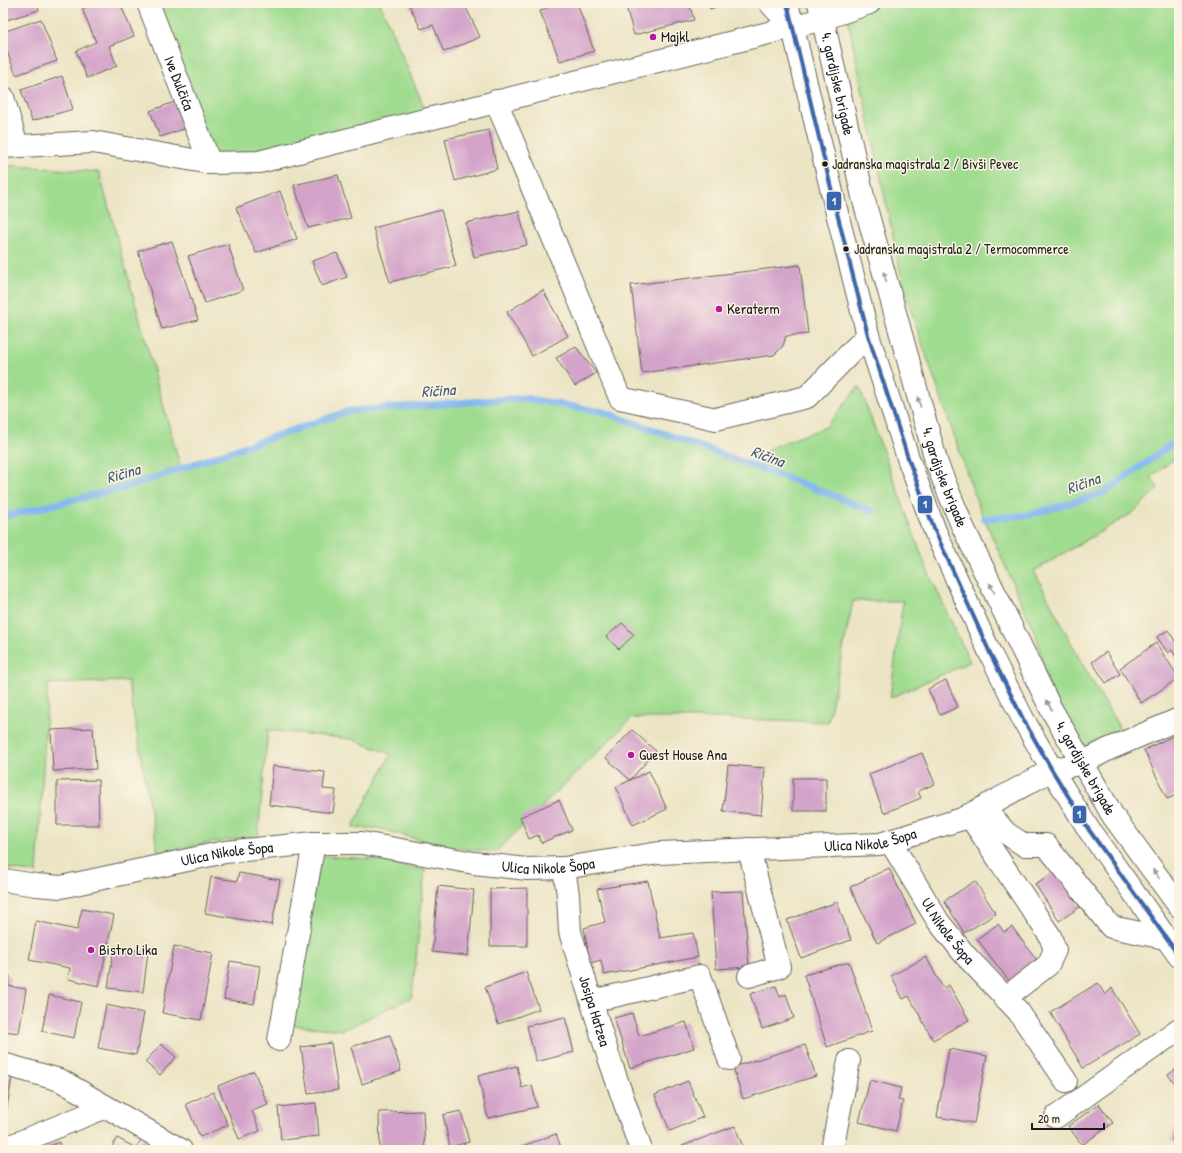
<svg xmlns="http://www.w3.org/2000/svg" width="1182" height="1153" viewBox="0 0 1182 1153" font-family="'Patrick Hand',sans-serif">
  <rect width="100%" height="100%" fill="#fcf5e5"/>
  <filter id="ink" filterUnits="userSpaceOnUse"><feTurbulence type="fractalNoise" baseFrequency=".025" numOctaves="2"/><feDisplacementMap in="SourceGraphic" scale="8" xChannelSelector="R" yChannelSelector="G"/><feConvolveMatrix kernelMatrix="1 2 1 2 8 2 1 2 1" color-interpolation-filters="sRGB"/></filter>
  <filter id="wash" filterUnits="userSpaceOnUse"><feTurbulence type="fractalNoise" baseFrequency=".012" numOctaves="4" result="noise"/><feDisplacementMap in="SourceGraphic" scale="16" xChannelSelector="R" yChannelSelector="G"/><feGaussianBlur stdDeviation="0.9" result="paint"/><feColorMatrix in="noise" values="0 0 0 0 0 0 0 0 0 0 0 0 0 0 0 0 0 1.4 0 .05"/><feComposite in="paint" operator="in"/></filter>
  <g filter="url(#wash)">
    <rect width="100%" height="100%" fill="#ebe4c4"/>
    <g fill="#a0dc90" stroke="#5e7c56">
      <polygon points="148,3 380,3 429,119 210,163"/>
      <polygon points="855,3 1179,3 1179,455 1151,477 1158,488 1134,512 1034,571 1080,660 1127,741 1082,763 1048,685 1037,638 978,505 905,294 846,11"/>
      <polygon points="3,165 99,172 181,469 349,411 523,398 604,412 761,468 770,448 826,427 859,386 926,567 970,662 890,698 903,601 853,601 828,722 710,718 632,718 496,852 459,848 434,844 378,828 352,828 391,754 351,739 268,730 258,836 208,843 158,853 128,681 48,684 37,873 3,868 3,286 4,285 3,278"/>
      <polygon points="320,856 373,859 425,870 412,997 343,1030 290,1025"/>
    </g>
    <g fill="none" stroke-linecap="round" stroke-linejoin="round">
      <g stroke="#81b7f0" stroke-width="7">
        <polyline points="3,517 127,487 349,411 523,398 604,412 798,482 872,511"/>
        <polyline points="984,519 1029,515 1104,493 1179,439"/>
      </g>
    </g>
    <g id="blocks">
      <g fill="#d3a3ca">
        <polygon points="3,3 37,3 39,10 3,21"/>
        <polygon points="96,3 120,3 134,36 109,46 117,66 87,78 76,51 96,42 82,9"/>
        <polygon points="414,3 438,3 440,7 453,3 464,3 480,37 444,52 433,25 421,29 409,5"/>
        <polygon points="560,3 577,3 594,51 560,61 540,11"/>
        <polygon points="625,3 689,3 694,20 634,35"/>
        <polygon points="708,3 728,3 710,9"/>
        <polygon points="41,19 57,61 16,75 3,41 3,32"/>
        <polygon points="62,76 73,109 32,121 21,90"/>
        <polygon points="177,101 187,128 160,137 150,111"/>
        <polygon points="489,130 497,169 455,181 445,139"/>
        <polygon points="338,175 351,218 308,228 294,185"/>
        <polygon points="280,191 297,239 256,253 236,208"/>
        <polygon points="441,210 456,266 390,282 373,228"/>
        <polygon points="519,211 527,245 474,257 466,223"/>
        <polygon points="172,241 198,320 162,329 138,251"/>
        <polygon points="228,244 243,290 205,303 188,256"/>
        <polygon points="337,253 347,277 322,286 312,261"/>
        <polygon points="800,265 808,334 786,336 783,346 774,355 642,373 631,285"/>
        <polygon points="543,290 568,336 532,356 507,312"/>
        <polygon points="576,347 596,373 575,386 556,358"/>
        <polygon points="622,623 634,635 619,649 606,637"/>
        <polygon points="1168,630 1175,641 1179,638 1179,662 1172,650 1168,653 1157,637"/>
        <polygon points="1156,643 1179,678 1141,703 1120,668"/>
        <polygon points="1106,652 1120,674 1106,683 1092,662"/>
        <polygon points="946,680 958,707 940,715 928,689"/>
        <polygon points="93,728 96,769 53,771 51,730"/>
        <polygon points="632,730 656,751 630,780 606,758"/>
        <polygon points="1179,733 1179,794 1167,799 1144,750"/>
        <polygon points="922,753 935,784 918,791 921,798 884,813 869,774"/>
        <polygon points="728,765 765,768 761,815 723,811"/>
        <polygon points="273,766 325,772 323,789 336,790 333,813 269,805"/>
        <polygon points="649,771 667,809 633,825 616,787"/>
        <rect x="793" y="778" width="33" height="33"/>
        <polygon points="98,780 99,825 57,825 57,781"/>
        <polygon points="559,800 572,830 541,843 538,835 529,839 520,817"/>
        <polygon points="889,868 916,924 877,943 850,887"/>
        <polygon points="1056,871 1080,907 1059,921 1035,884"/>
        <polygon points="239,873 280,880 272,925 205,913 211,877 237,881"/>
        <polygon points="648,881 660,938 693,933 698,957 604,975 601,960 590,963 584,928 605,922 597,889"/>
        <polygon points="975,881 996,914 964,933 944,901"/>
        <polygon points="438,886 474,890 468,956 432,952"/>
        <polygon points="527,888 527,946 490,946 490,889"/>
        <polygon points="743,891 749,967 716,969 711,892"/>
        <polygon points="837,902 851,940 801,958 787,920"/>
        <polygon points="82,909 114,915 99,986 68,979 70,968 29,960 36,921 77,930"/>
        <polygon points="998,924 1004,932 1012,927 1040,964 1012,985 977,939"/>
        <polygon points="174,946 213,953 201,1020 162,1013"/>
        <polygon points="114,947 148,952 143,992 108,988"/>
        <polygon points="926,957 943,988 949,985 969,1020 933,1040 909,996 903,999 891,976"/>
        <polygon points="230,961 260,966 254,1004 224,999"/>
        <polygon points="849,962 872,1031 827,1047 804,975"/>
        <polygon points="526,972 539,1009 498,1024 485,987"/>
        <polygon points="3,974 10,976 8,986 26,989 19,1033 3,1031"/>
        <polygon points="1098,983 1105,995 1112,988 1140,1034 1083,1068 1050,1012"/>
        <polygon points="776,986 780,997 786,994 794,1018 762,1029 750,994"/>
        <polygon points="49,995 81,1002 74,1038 42,1031"/>
        <polygon points="106,1005 144,1013 136,1055 98,1048"/>
        <polygon points="632,1013 639,1036 686,1022 694,1048 630,1068 614,1018"/>
        <polygon points="565,1017 574,1052 536,1062 527,1026"/>
        <polygon points="390,1035 401,1071 362,1084 351,1047"/>
        <polygon points="331,1043 338,1090 308,1094 301,1047"/>
        <polygon points="161,1044 176,1057 160,1075 145,1062"/>
        <polygon points="805,1045 816,1076 743,1099 733,1067"/>
        <polygon points="949,1049 987,1056 974,1123 937,1117"/>
        <polygon points="517,1066 522,1088 532,1085 537,1107 488,1118 478,1076"/>
        <polygon points="1179,1067 1179,1088 1168,1075"/>
        <polygon points="254,1071 268,1105 252,1111 260,1131 239,1139 218,1086"/>
        <polygon points="3,1075 12,1077 4,1126 3,1126"/>
        <polygon points="870,1080 901,1088 898,1100 903,1101 896,1131 859,1122"/>
        <polygon points="688,1081 703,1117 670,1131 655,1095"/>
        <polygon points="213,1092 228,1125 200,1137 186,1104"/>
        <polygon points="316,1103 319,1136 281,1140 278,1107"/>
        <polygon points="1099,1104 1113,1123 1082,1145 1068,1126"/>
        <polygon points="1178,1110 1179,1110 1179,1142 1172,1141"/>
        <polygon points="423,1111 425,1150 380,1150 379,1112"/>
        <polygon points="461,1111 469,1142 450,1147 443,1115"/>
        <polygon points="735,1126 744,1150 683,1150 682,1146"/>
        <polygon points="556,1134 562,1150 511,1150"/>
        <polygon points="144,1135 167,1150 110,1150 117,1138 136,1148"/>
        <polygon points="59,1142 62,1150 39,1150"/>
      </g>
    </g>
  </g>
  <g filter="url(#ink)">
    <use href="#blocks" fill-opacity="0" stroke="#646257" stroke-width="1"/>
    <g fill="none" stroke-linecap="round" stroke-linejoin="round">
      <defs>
        <g id="minor">
          <path id="s1" d="M 148,3 L 210,163"/>
          <polyline points="770,3 792,27"/>
          <polyline points="3,97 17,146"/>
          <polyline points="496,101 620,398 716,419 807,397 868,335"/>
          <polyline points="3,147 93,142 210,163 259,162 792,27 823,19 869,3"/>
          <polyline points="984,807 1006,833 1024,845 1046,845 1111,927 1165,938"/>
          <polyline points="969,815 1050,936 1055,950 1048,965 1005,998"/>
          <path id="s2" d="M 890,841 L 938,921 L 965,955 L 1018,1011 L 1066,1081"/>
          <path id="s3" d="M 564,868 L 568,895 L 570,932 L 608,1055 L 641,1150"/>
          <path id="s4" d="M 3,880 L 36,885 L 61,887 L 225,852 L 314,843 L 362,843 L 474,863 L 527,869 L 564,868 L 659,853 L 880,844 L 962,819 L 1052,770 L 1082,763 L 1109,749 L 1179,719"/>
          <polyline points="749,976 779,967 749,849"/>
          <polyline points="592,1001 700,976 729,1059"/>
          <polyline points="279,1040 314,843"/>
          <polyline points="3,1064 60,1080 181,1150"/>
          <polyline points="1056,1117 1179,1029"/>
          <polyline points="3,1149 106,1107"/>
          <polyline points="832,1150 849,1061"/>
        </g>
        <g id="major">
          <polyline points="787,3 836,209 868,335 908,458 935,531 990,653 1023,719 1052,770 1089,830 1179,956"/>
          <path id="s5" d="M 819,3 L 864,201 L 937,464 L 962,525 L 1050,707 L 1113,816 L 1179,906"/>
        </g>
      </defs>
      <use href="#minor" stroke="#646257" stroke-width="24"/>
      <use href="#major" stroke="#646257" stroke-width="24"/>
      <use href="#minor" stroke="#fff" stroke-width="22"/>
      <use href="#major" stroke="#fff" stroke-width="22"/>
      <defs>
        <polyline id="bus-1" points="787,3 836,209 868,335 908,458 935,531 990,653 1023,719 1052,770 1089,830 1179,956"/>
      </defs>
      <use href="#bus-1" stroke="#fcf5e5" stroke-width="7"/>
      <use href="#bus-1" stroke="#3a66af" stroke-width="4"/>
    </g>
    <defs><path id="oneway-solid" d="M-6-.8H1V-3.2L6.5 0L1 3.2V.8H-6Z"/></defs>
    <g fill="#999">
      <use href="#oneway-solid" transform="translate(885 277) rotate(-105)"/>
      <use href="#oneway-solid" transform="translate(919 402) rotate(-106)"/>
      <use href="#oneway-solid" transform="translate(992 588) rotate(-116)"/>
      <use href="#oneway-solid" transform="translate(1049 705) rotate(-117)"/>
      <use href="#oneway-solid" transform="translate(1156 874) rotate(-126)"/>
    </g>
  </g>
  <g fill="#b5179e" stroke="#fcf5e5" stroke-width="1.5">
    <circle cx="653" cy="37" r="4"/>
    <circle cx="719" cy="309" r="4"/>
    <circle cx="631" cy="755" r="4"/>
    <circle cx="91" cy="950" r="4"/>
  </g>
  <g fill="#1c1c1c" stroke="#fcf5e5" stroke-width="1.5">
    <circle cx="825" cy="164" r="3.5"/>
    <circle cx="846" cy="249" r="3.5"/>
  </g>
  <g text-anchor="middle" stroke-width="3" stroke-linejoin="round" paint-order="stroke">
    <g font-size="14" fill="#1c1c1c" stroke="#fcf5e5" text-anchor="start">
      <text x="832" y="169">Jadranska magistrala 2 / Bivši Pevec</text>
      <text x="854" y="254">Jadranska magistrala 2 / Termocommerce</text>
    </g>
    <g font-size="15" fill="#1c1c1c" stroke="#fcf5e5" text-anchor="start">
      <text x="661" y="42">Majkl</text>
      <text x="727" y="314">Keraterm</text>
      <text x="639" y="760">Guest House Ana</text>
      <text x="99" y="955">Bistro Lika</text>
    </g>
    <g font-size="15" fill="#1c1c1c" stroke="#fcf5e5">
      <text dy="5" stroke="none"><textPath href="#s1" startOffset="86">Ive Dulčića</textPath></text>
      <text dy="5" stroke="none"><textPath href="#s5" startOffset="83">4. gardijske brigade</textPath></text>
      <text dy="5" stroke="none"><textPath href="#s5" startOffset="491">4. gardijske brigade</textPath></text>
      <text dy="5" stroke="none"><textPath href="#s5" startOffset="815">4. gardijske brigade</textPath></text>
      <text dy="5" stroke="none"><textPath href="#s4" startOffset="876">Ulica Nikole Šopa</textPath></text>
      <text dy="5" stroke="none"><textPath href="#s4" startOffset="228">Ulica Nikole Šopa</textPath></text>
      <text dy="5" stroke="none"><textPath href="#s4" startOffset="552">Ulica Nikole Šopa</textPath></text>
      <text dy="5" stroke="none"><textPath href="#s2" startOffset="107">Ul Nikole Šopa</textPath></text>
      <text dy="5" stroke="none"><textPath href="#s3" startOffset="147">Josipa Hatzea</textPath></text>
    </g>
    <g font-size="16" font-style="italic" fill="#445a71" stroke="#fcf5e5">
      <text transform="translate(438 390) rotate(-4)" y="6">Ričina</text>
      <text transform="translate(768 456) rotate(20)" y="6">Ričina</text>
      <text transform="translate(123 473) rotate(-16)" y="6">Ričina</text>
      <text transform="translate(1083 483) rotate(-20)" y="6">Ričina</text>
    </g>
  </g>
  <g stroke="#fcf5e5" stroke-width="1.5">
    <rect x="826" y="191" width="16" height="20" rx="4" fill="#3a66af"/>
    <rect x="917" y="495" width="16" height="19" rx="4" fill="#3a66af"/>
    <rect x="1072" y="805" width="15" height="19" rx="4" fill="#3a66af"/>
  </g>
  <g font-size="11" text-anchor="middle" font-weight="bold" fill="#fff">
    <text x="834" y="205">1</text>
    <text x="925" y="508">1</text>
    <text x="1079" y="818">1</text>
  </g>
  <rect width="1182" height="1153" fill="none" stroke="#fcf5e5" stroke-width="16"/>
  <path d="M1032 1123v6h72v-6" fill="none" stroke="#1c1c1c" stroke-width="2"/>
  <text x="1038" y="1123" font-size="12" fill="#1c1c1c" stroke="#fcf5e5" stroke-width="3" paint-order="stroke">20 m</text>
</svg>
